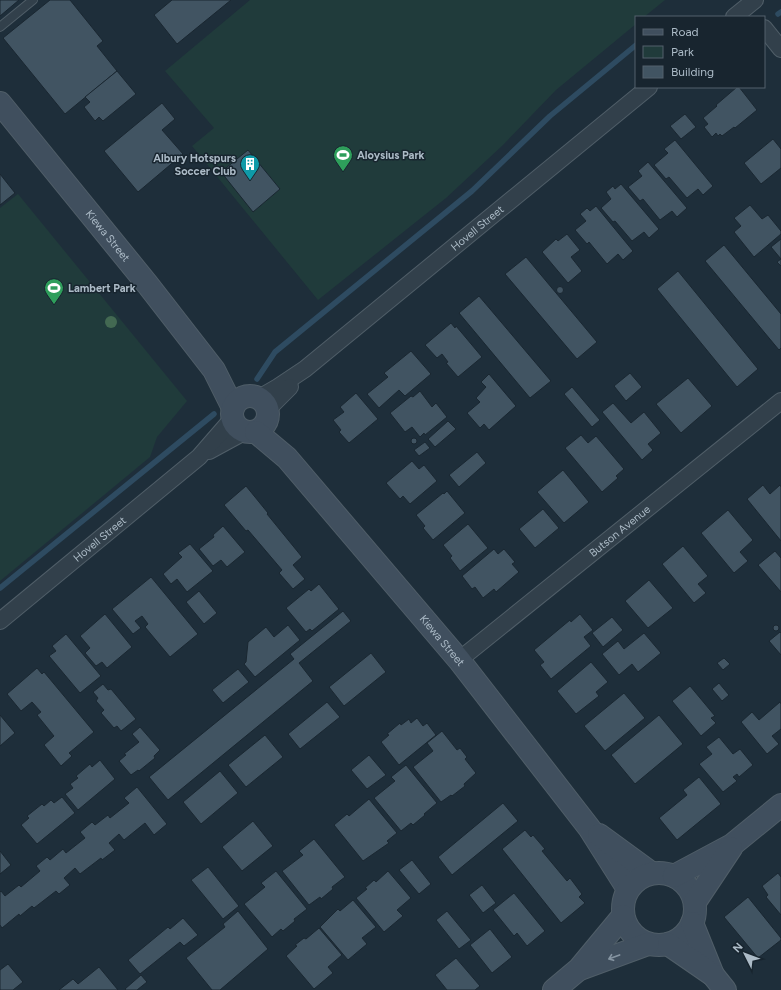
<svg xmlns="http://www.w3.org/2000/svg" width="781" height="990" viewBox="0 0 781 990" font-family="Figtree,sans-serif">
  <rect width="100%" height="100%" fill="#1e2e3a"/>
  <g fill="#203b3b">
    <polygon points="250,0 665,0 644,17 636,17 636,24 556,90 503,145 446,198 318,300 192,146 214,128 165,71"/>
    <polygon points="18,194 187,401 157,437 150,457 0,581 0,208"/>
  </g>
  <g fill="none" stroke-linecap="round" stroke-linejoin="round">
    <g stroke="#2e4b61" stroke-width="5.5">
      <polyline points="778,14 781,12"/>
      <polyline points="257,379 275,352 472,191 550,116 636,45"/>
      <polyline points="0,588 214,414"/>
    </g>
  </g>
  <g fill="#415462" stroke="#1a2731">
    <polygon points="0,0 19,0 0,16"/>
    <polygon points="50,0 70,0 103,41 97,46 117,71 65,114 3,38"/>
    <polygon points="172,0 231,0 177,44 154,15"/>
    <polygon points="117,71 136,94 103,121 99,117 95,121 84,107 90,102 85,97"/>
    <polygon points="737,87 739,87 757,110 735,128 734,127 722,136 720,134 718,136 716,133 712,137 704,127 708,124 703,118 717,106 716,105"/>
    <polygon points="162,103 175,119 162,130 183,154 138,192 104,151"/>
    <polygon points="685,114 696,127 681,139 670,126"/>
    <polygon points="773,139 781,149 781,168 761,184 744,163"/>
    <polygon points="675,140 713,186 703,195 698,189 687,198 669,177 666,179 654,165 668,153 664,149"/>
    <polygon points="248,150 280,189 253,212 221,172"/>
    <polygon points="648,162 687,208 677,217 672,211 660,220 643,199 640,201 628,187 642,176 638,171"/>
    <polygon points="0,174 15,193 0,205"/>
    <polygon points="621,184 659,229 649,238 644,232 632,241 615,221 613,222 601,208 611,199 606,192 613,186 615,189"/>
    <polygon points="750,205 762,219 768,215 781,231 781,234 754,257 734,232 741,226 734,218"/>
    <polygon points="596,206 633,251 623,260 618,254 607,264 589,242 587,244 575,230 586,221 580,214 587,208 590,211"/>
    <polygon points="567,234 580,250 571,257 582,271 568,283 542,252 556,239 558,241"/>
    <polygon points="781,239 781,266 777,262 781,259 771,247"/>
    <polygon points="724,245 781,314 781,348 779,350 705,261"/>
    <polygon points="526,257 597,342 577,359 505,274"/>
    <polygon points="678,271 758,369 737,387 657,289"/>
    <circle cx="560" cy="290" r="3.5"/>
    <polygon points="479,296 551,381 530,398 459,313"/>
    <polygon points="451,323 455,328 456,326 482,357 458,377 446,363 448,362 442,354 437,358 425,345"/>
    <polygon points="411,351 431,374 405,396 399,390 379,408 367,394 388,377 384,373"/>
    <polygon points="630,373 642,387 626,401 614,386"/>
    <polygon points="489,374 516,406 489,430 484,424 480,428 467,413 480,402 476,398 486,387 481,382"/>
    <polygon points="688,378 712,406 681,433 656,404"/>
    <polygon points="572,387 600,420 592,427 564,394"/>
    <polygon points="420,391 432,407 436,403 447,417 425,435 424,433 420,437 412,427 405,432 390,413 411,396 413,397"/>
    <polygon points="356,393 378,419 349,443 339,432 341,430 333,420 344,412 340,407"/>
    <polygon points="613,403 631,423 644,412 661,433 648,444 653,450 642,460 602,412"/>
    <polygon points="448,421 456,429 435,447 428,439"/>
    <polygon points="581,435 588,443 596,436 624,469 616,476 618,478 602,492 565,448"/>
    <circle cx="414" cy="441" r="3"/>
    <polygon points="425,442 430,448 419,456 414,450"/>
    <polygon points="477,452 486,463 459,487 449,475"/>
    <polygon points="412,461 419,469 424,465 437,481 410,504 403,496 400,499 386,483"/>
    <polygon points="563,470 589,502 564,523 537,492"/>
    <polygon points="763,485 770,494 780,485 781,487 781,541 747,499"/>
    <polygon points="246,486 268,513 267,514 302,557 293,565 305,579 293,589 279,573 282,570 248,530 246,531 224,505"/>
    <polygon points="447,491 465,513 433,540 423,528 425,526 416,515 443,493 444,494"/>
    <polygon points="543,509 559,528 535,548 519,529"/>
    <polygon points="728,510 753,540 740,552 748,561 734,573 701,533"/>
    <polygon points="468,524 488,548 460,571 450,558 452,556 443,545"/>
    <polygon points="223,526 245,552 227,567 221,560 213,566 199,549 214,537 213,535"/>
    <polygon points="190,544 213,571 187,592 177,579 171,584 163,574 182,557 178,553"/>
    <polygon points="683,546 708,576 698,584 706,593 694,603 662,564"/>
    <polygon points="494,549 498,554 504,549 515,562 512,564 519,572 496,592 494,589 483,598 475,587 472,589 462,576"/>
    <polygon points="775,551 781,558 781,592 758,565"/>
    <polygon points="151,577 198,634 170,657 145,627 148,624 142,616 135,621 141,628 133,634 112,609"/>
    <polygon points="649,580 673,608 648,628 625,601"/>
    <polygon points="319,584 339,609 312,631 310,629 306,632 286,608 309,589 311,591"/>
    <polygon points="199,591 217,613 204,624 186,602"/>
    <polygon points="343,611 351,621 299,663 313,681 168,800 149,777 294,659 290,654"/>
    <polygon points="105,614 132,647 107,668 102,662 96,666 85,653 90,648 80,636"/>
    <polygon points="580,614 593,630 584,637 591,646 551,679 540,665 544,662 534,650 570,620 571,622"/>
    <polygon points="612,617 623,630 603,647 592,633"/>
    <polygon points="288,625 300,640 255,677 244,664 246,662 248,642 266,627 274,637"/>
    <circle cx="776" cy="628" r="3"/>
    <polygon points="780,632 781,633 781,655 769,641"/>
    <polygon points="644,633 661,653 638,672 632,664 619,675 602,654 618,641 624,649"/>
    <polygon points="66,634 101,676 80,693 49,656 56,651 52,646"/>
    <polygon points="371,653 386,672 344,706 329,687"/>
    <polygon points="724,658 730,664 723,670 717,663"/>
    <polygon points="591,662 608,682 596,692 599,696 576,714 557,691"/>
    <polygon points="37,668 42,674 44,672 94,732 69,753 72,756 61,766 44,745 54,736 37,715 41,712 32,702 21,711 7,694"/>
    <polygon points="238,669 249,682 223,703 212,690"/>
    <polygon points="719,683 729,695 722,701 712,689"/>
    <polygon points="103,684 108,690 111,689 136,719 121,731 117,726 114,728 101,713 104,710 96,701 98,698 93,692"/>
    <polygon points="690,686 715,716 711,718 716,723 701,736 672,701"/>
    <polygon points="624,693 645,718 605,751 584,726"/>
    <polygon points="327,702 340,717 300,749 288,734"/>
    <polygon points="780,702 781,704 781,729 772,736 779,744 767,754 741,722 752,712 759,720"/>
    <polygon points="0,715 15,733 0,746"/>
    <polygon points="659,715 683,744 635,784 611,755"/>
    <polygon points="417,718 423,726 427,723 436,735 399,765 381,742 389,735 387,734 400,723 401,725 409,719 411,723"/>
    <polygon points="140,727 160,750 154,756 155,758 139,771 138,770 131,775 119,761 126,755 124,754 139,742 132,734"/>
    <polygon points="442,731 457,750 460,748 467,757 465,759 476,773 464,784 465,786 452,796 451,795 441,802 413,767 433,751 427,743"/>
    <polygon points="265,735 283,757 246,787 228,765"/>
    <polygon points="719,737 733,754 740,749 753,765 739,777 737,774 733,777 737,781 723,792 699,764 712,754 706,747"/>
    <polygon points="369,755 386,775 367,789 351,770"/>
    <polygon points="100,760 115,779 78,810 65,794 73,788 70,784 78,778 76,776 90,764 92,767"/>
    <polygon points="406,765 437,803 424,814 425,815 413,825 411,823 401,831 374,798 395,781 391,777"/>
    <polygon points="220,771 238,793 201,824 183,802"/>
    <polygon points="699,777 721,804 677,840 659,818 687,795 683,790"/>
    <polygon points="137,787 167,824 154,835 145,823 124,840 119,834 109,843 115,850 102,860 101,858 80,874 75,868 64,878 70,885 59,894 56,891 34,908 32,906 20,916 19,914 2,928 0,925 0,892 1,891 5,896 19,885 21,887 40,871 36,866 47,857 50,860 63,849 66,853 85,838 80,832 92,822 95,825 108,815 110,818 129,803 124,798"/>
    <polygon points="62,797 75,813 37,844 21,825 29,818 27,816 42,804 44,806 51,800 54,803"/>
    <polygon points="369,799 397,833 387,841 389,843 363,861 334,825 347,814 349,816"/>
    <polygon points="503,803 518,821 452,875 438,857"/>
    <polygon points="253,821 273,846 242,871 222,847"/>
    <polygon points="525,830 531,837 533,835 545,849 542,851 567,881 570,878 582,894 579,897 585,903 561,923 502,849"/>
    <polygon points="314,839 345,877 332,887 333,889 321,899 320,897 309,905 282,871 303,855 299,851"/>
    <polygon points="0,851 11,865 0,874"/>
    <polygon points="412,860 431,884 419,894 399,870"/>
    <polygon points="208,867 239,906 223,919 191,880"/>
    <polygon points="276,871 307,909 294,919 295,921 283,931 281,929 272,937 244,904 265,887 261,883"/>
    <polygon points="388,871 411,898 397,910 403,916 384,932 356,898 367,889 365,888 374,880 376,882"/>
    <polygon points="778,873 781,877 781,915 766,897 768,895 762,886"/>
    <polygon points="482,885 496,903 483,913 469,895"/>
    <polygon points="514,893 545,931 527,946 517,933 514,936 493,910"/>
    <polygon points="748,897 781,938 781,940 758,958 724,917"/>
    <polygon points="353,900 376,927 362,938 367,944 348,960 320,927 338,909 340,911"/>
    <polygon points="238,911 268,949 220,990 212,990 186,958 225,927 223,924"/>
    <polygon points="447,911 471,940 459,949 436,920"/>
    <polygon points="183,918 198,935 184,946 180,942 140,974 128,960 168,927 170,929"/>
    <polygon points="319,928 342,955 328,967 333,973 314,989 286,956 297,946 295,945 304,938 306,939"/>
    <polygon points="490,929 512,957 492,973 470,945"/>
    <polygon points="456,958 480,986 475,990 447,990 435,975"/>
    <polygon points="8,964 23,982 13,990 0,990 0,970"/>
    <polygon points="99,967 118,990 59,990 73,979 78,984"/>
    <polygon points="141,975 147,982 137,990 126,990 125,989"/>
  </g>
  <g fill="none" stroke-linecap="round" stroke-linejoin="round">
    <defs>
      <polyline id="lane" points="0,27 33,0"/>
      <g id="street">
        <polyline points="734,17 755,0"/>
        <polyline points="764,28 781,49"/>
        <path id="s1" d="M 259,398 L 278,387 L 305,369 L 649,87"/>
        <polyline points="268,409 290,387"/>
        <polyline points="209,451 244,432"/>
        <path id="s2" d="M 0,621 L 199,457 L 232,419"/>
        <path id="s3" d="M 459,660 L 781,401"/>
      </g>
      <g id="secondary">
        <path id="s4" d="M 0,103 L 148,285 L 214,370 L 233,408"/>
        <circle cx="250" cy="414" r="18"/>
        <path id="s5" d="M 256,432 L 287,458 L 459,660 L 590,829 L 628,889"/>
        <polyline points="599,835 651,873"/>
        <circle cx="659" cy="909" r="36"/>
        <polyline points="674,876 732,845 781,805"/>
        <polyline points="695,902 731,848"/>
        <polyline points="692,923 713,975"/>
        <polyline points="668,944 713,975 725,990"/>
        <polyline points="580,969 648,944"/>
        <polyline points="554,990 579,969 623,916"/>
      </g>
    </defs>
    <use href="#lane" stroke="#505e68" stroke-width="10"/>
    <use href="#street" stroke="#505e68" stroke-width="18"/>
    <use href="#secondary" stroke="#505e68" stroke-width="24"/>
    <use href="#lane" stroke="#32404b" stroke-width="8"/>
    <use href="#street" stroke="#32404b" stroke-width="16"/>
    <use href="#secondary" stroke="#404f5e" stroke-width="22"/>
  </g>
  <circle fill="#436952" cx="111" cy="322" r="6"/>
  <defs><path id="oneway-shaft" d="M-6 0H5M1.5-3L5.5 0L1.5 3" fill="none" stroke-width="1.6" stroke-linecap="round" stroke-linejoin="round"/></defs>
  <use stroke="#8695a2" href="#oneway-shaft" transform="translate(614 957) rotate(160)"/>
  <defs>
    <symbol id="stadium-pin" viewBox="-11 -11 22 30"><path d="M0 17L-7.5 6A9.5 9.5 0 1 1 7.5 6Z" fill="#2e9e5b" stroke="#18252f"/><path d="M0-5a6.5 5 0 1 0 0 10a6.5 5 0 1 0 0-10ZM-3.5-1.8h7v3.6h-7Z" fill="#fff"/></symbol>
    <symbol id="building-pin" viewBox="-11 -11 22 30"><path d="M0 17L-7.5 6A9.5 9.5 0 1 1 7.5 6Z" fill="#0f9aa8" stroke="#18252f"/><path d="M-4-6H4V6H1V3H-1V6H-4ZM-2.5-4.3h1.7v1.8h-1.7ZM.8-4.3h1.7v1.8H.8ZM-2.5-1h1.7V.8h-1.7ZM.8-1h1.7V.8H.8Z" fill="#fff"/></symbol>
  </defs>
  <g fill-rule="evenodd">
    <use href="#stadium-pin" x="332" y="144" width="22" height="30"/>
    <use href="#building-pin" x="239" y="153" width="22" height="30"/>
    <use href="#stadium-pin" x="43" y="277" width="22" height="30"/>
  </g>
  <g text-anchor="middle" stroke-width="3" stroke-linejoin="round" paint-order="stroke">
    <g font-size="11" font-weight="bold" fill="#acbbc7" stroke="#18252f" text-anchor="start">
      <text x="357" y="159">Aloysius Park</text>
      <text x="236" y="162" text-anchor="end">Albury Hotspurs<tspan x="236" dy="13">Soccer Club</tspan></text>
      <text x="68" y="292">Lambert Park</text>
    </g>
    <g font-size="11" fill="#acbbc7" stroke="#18252f">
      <text dy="4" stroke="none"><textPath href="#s1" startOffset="277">Hovell Street</textPath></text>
      <text dy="4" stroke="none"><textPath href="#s4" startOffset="171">Kiewa Street</textPath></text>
      <text dy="4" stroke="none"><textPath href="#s3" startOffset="206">Butson Avenue</textPath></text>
      <text dy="4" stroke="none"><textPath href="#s2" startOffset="129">Hovell Street</textPath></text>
      <text dy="4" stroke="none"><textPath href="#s5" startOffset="280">Kiewa Street</textPath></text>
    </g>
  </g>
  <rect x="635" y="16" width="130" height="72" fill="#18252f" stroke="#53616c"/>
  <rect x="643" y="29" width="20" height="6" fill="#404f5e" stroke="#53616c"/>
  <text x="671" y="36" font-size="12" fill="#acbbc7">Road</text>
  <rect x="643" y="46" width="20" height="12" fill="#203b3b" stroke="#53616c"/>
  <text x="671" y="56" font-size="12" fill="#acbbc7">Park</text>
  <rect x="643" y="66" width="20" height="12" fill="#415462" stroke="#53616c"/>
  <text x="671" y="76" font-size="12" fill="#acbbc7">Building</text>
  <g transform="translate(745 954) rotate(312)" stroke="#18252f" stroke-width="3" paint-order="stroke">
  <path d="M0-3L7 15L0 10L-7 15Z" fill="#acbbc7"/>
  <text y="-6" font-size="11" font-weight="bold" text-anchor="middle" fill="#acbbc7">N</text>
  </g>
</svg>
